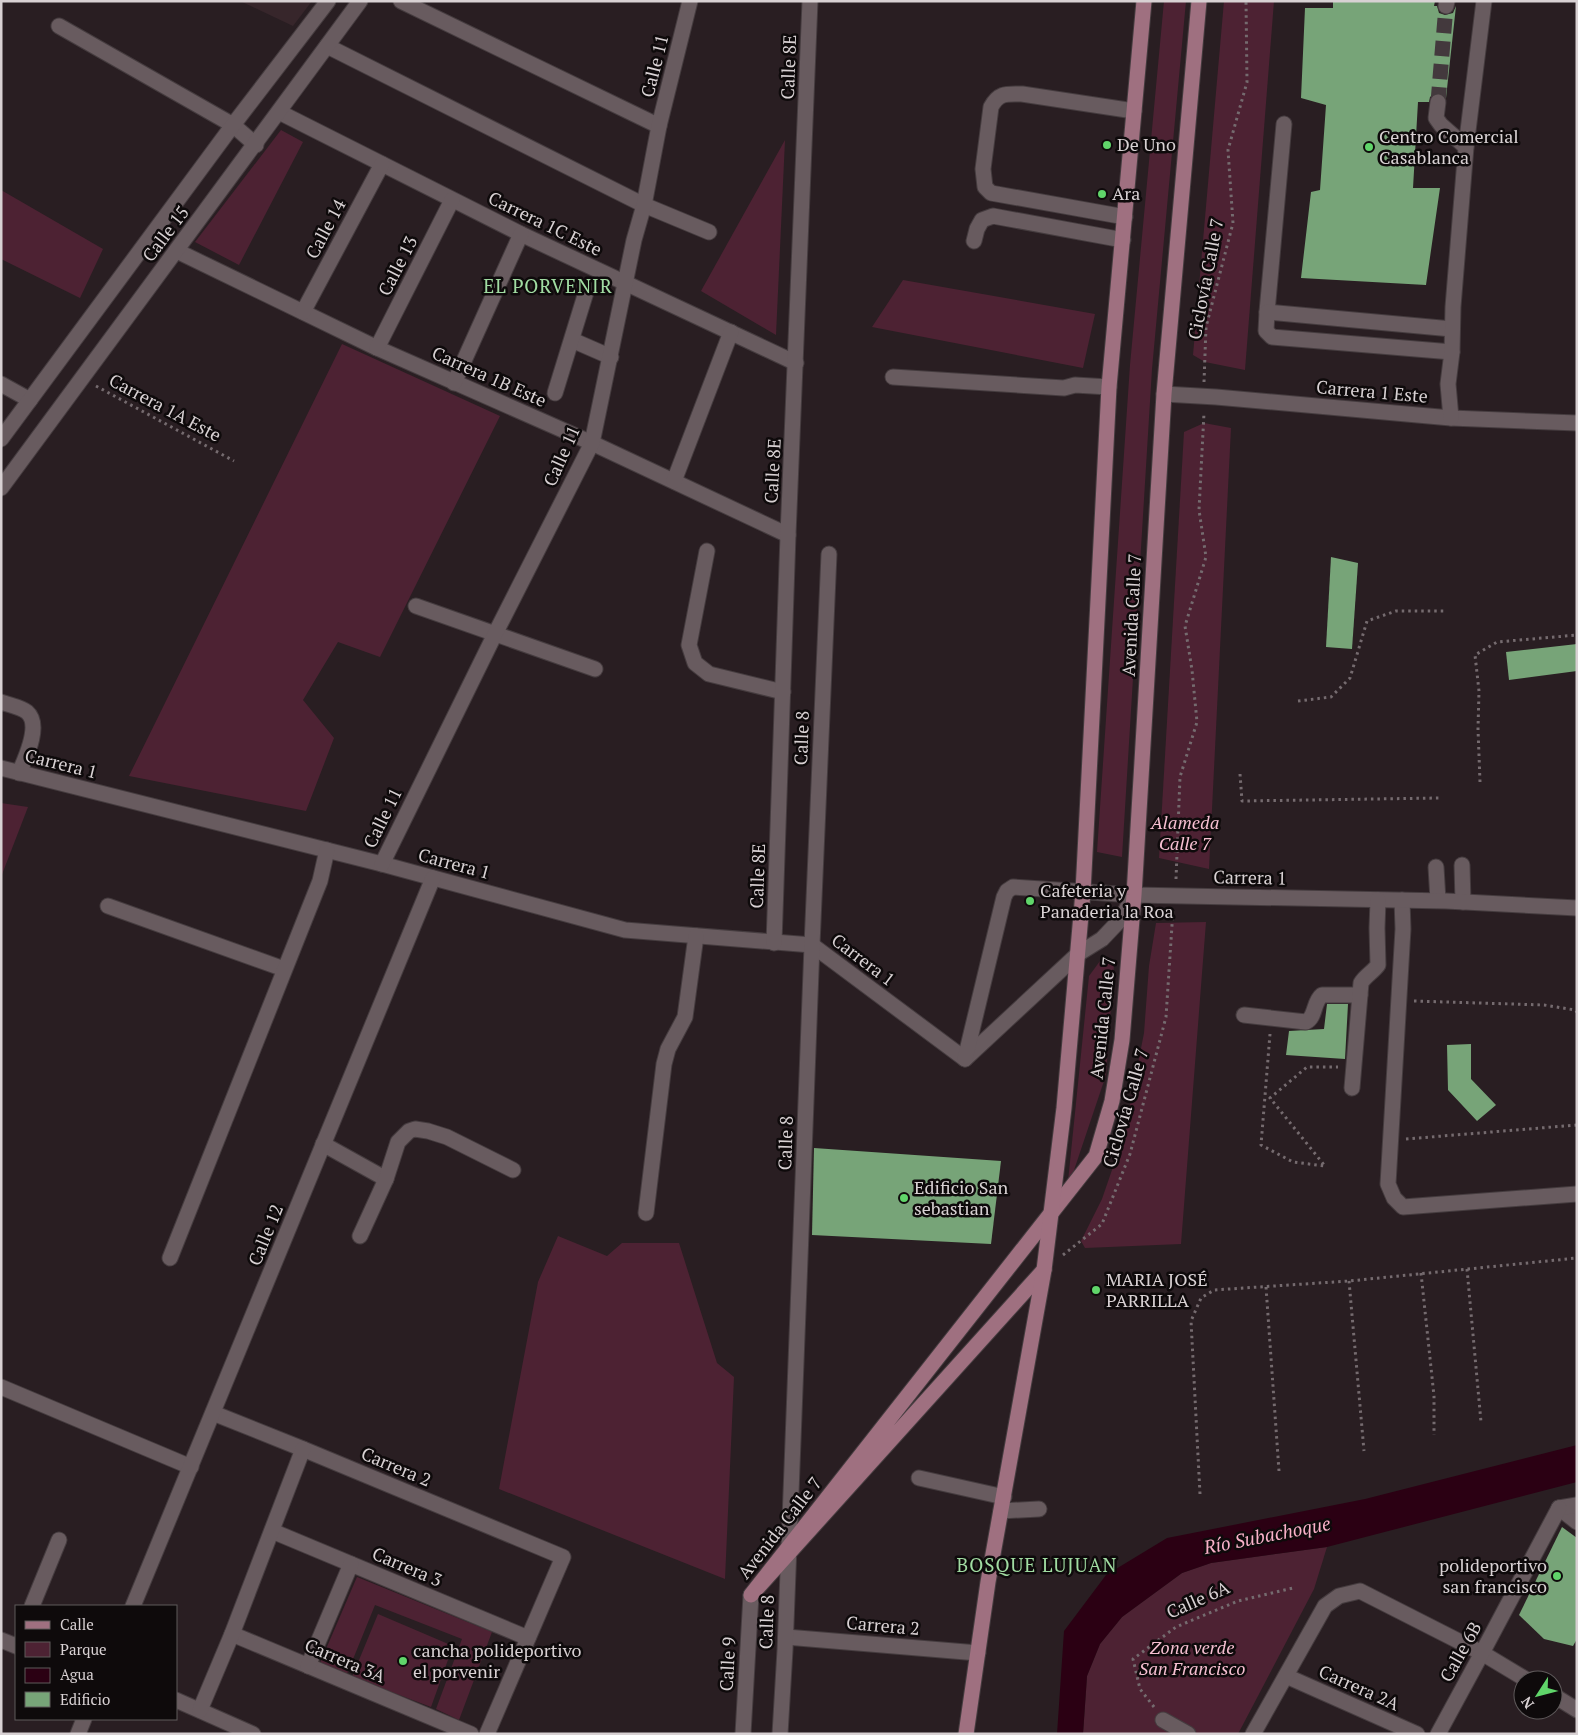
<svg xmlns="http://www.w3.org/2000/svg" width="1578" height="1735" viewBox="0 0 1578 1735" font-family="'PT Serif',serif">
  <rect width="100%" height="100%" fill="#291e22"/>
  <polygon fill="#37262b" points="240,1 312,1 293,26"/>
  <g fill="#4d2233">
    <polygon points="1164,1 1186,1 1152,369 1122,857 1097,852 1130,365"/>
    <polygon points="1224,1 1274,1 1245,370 1205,362 1193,355"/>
    <polygon points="281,130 303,142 239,265 195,242"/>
    <polygon points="785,140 776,335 701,291"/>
    <polygon points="1,190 103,249 80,298 1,259"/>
    <polygon points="903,280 1095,314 1083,368 872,327"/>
    <polygon points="342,344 500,416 380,657 338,642 303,700 334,738 306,811 129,776"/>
    <polygon points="1204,423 1231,428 1209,869 1159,858 1184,432"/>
    <polygon points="1,803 28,807 1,877"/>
    <polygon points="1206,922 1181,1244 1085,1248 1081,1241 1102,1199 1124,1135 1144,1033 1149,966 1156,923"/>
    <polygon points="1103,957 1114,964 1106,1075 1067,1191 1089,976"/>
    <polygon points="558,1236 607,1256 622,1243 679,1243 717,1363 734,1377 725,1579 499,1489 538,1282"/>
    <polygon points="1327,1547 1314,1589 1238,1734 1083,1734 1087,1676 1100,1644 1122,1617 1182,1573 1211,1563"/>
    <polygon points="357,1577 492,1632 459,1720 436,1709 462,1639 375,1605 347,1674 320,1663"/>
    <polygon points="378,1614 453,1646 431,1707 352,1677"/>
  </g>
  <polygon fill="#2b0013" points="1577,1445 1577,1482 1327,1547 1211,1563 1182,1573 1122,1617 1100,1644 1087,1676 1083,1734 1057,1734 1064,1631 1106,1575 1167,1538 1365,1499"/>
  <g fill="#77a478">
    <polygon points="1333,1 1435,1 1434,6 1437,6 1439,13 1445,15 1453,13 1456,6 1446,98 1440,93 1435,93 1430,97 1429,102 1418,102 1413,188 1440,188 1426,285 1301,278 1311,192 1320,190 1326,105 1301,98 1305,8 1333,8"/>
    <polygon points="1331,557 1358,563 1352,649 1326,647"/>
    <polygon points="1577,644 1577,671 1509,680 1506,652"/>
    <polygon points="1327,1004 1348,1004 1345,1059 1286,1055 1289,1031 1324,1029"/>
    <polygon points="1471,1044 1471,1079 1496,1105 1477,1121 1448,1090 1447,1045"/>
    <polygon points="814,1148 1001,1161 991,1244 812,1235"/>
    <polygon points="1562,1527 1577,1538 1577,1639 1573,1646 1544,1639 1519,1615"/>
  </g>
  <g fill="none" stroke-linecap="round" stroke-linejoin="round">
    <polyline stroke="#43393d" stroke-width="15" stroke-dasharray="15 8" stroke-linecap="butt" points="1438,102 1446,6"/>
    <defs>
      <g id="minor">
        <polyline points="401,1 659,126"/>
        <polyline points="1446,6 1447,1"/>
        <polyline points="59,26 233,125 256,145"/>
        <polyline points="327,46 644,205 709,232"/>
        <polyline points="1438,102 1436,118 1441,125 1466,147"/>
        <polyline points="279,112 521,234 796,363"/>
        <path d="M 1125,217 L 991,193 L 985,187 L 983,169 L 991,107 C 999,92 1007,94 1022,94 L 1134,111"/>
        <polyline points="974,241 977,229 982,220 993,216 1123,240"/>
        <polyline points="177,251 377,348 592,443 788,535"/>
        <polyline points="303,312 382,164"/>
        <polyline points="1267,312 1284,124"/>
        <polyline points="572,340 611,357"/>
        <polyline points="377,348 452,200"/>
        <polyline points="1452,352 1272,337 1266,331 1267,312 1452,329"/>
        <polyline points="893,377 1064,388 1075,385 1109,387"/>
        <polyline points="454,383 521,234"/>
        <polyline points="1,384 30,400"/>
        <polyline points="555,393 587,289"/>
        <polyline points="1164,394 1216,397 1451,418 1577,423"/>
        <polyline points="1451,418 1448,384 1452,352 1453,307 1466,147 1484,1"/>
        <polyline points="1,439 233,125 328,1"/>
        <polyline points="674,481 731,332"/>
        <polyline points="1,488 360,1"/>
        <polyline points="707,551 689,645 695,663 709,674 783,692"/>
        <polyline points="416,606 595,669"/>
        <path d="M 1,702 C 9,705 21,707 27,712 C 42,725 25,759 19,773"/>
        <polyline points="1,768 382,864 625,930 812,945 965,1059 1078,954 1102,939 1121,919 1134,895"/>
        <polyline points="382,864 495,634 592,443 634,240 644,205 659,126 690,1"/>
        <polyline points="1462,865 1463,902"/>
        <polyline points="1436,867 1438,900"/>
        <polyline points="1402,900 1403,929 1388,1184 1394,1198 1403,1207 1577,1194"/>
        <polyline points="108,906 284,969"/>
        <polyline points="774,943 788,535 810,1"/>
        <path d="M 1244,1015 L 1306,1022 C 1316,1017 1313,1002 1322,995 L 1360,995"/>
        <polyline points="965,1059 1004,897 1007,891 1013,887 1134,895 1446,901 1577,908"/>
        <path d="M 1352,1088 L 1361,983 C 1365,976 1373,972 1378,965 L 1377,928 L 1378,900"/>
        <polyline points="323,1144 386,1179"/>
        <polyline points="646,1213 664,1064 668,1049 685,1017 696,936"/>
        <polyline points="360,1236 386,1179 398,1142 409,1131 415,1129 428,1131 447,1137 513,1170"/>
        <polyline points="170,1258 320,881 327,850"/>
        <polyline points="1,1387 191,1467"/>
        <polyline points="213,1413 303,1449 563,1557 487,1734"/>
        <polyline points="919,1478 1004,1497"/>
        <polyline points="1559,1508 1577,1522"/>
        <polyline points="1559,1508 1577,1505"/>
        <polyline points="1001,1511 1039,1509"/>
        <polyline points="272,1531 528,1638"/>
        <polyline points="32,1606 59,1540"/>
        <polyline points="133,1606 433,878"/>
        <polyline points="232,1634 471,1734"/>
        <polyline points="786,1637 978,1653"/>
        <polyline points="1,1640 16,1646"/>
        <polyline points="308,1666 351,1564"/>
        <polyline points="1286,1676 1417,1734"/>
        <polyline points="1553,1695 1577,1710"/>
        <polyline points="176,1700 253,1734"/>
        <polyline points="200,1710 232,1634 303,1449"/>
        <polyline points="1163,1720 1188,1734"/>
        <polyline points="78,1734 84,1719"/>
        <polyline points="743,1734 751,1595"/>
        <polyline points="780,1734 785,1650 812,945 829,554"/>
        <polyline points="1253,1734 1325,1606 1339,1596 1360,1591 1482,1653 1527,1680"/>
        <polyline points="1438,1734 1482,1653 1559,1508"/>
      </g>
      <g id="major">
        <polyline points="1044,1270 751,1595 1096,1156 1112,1101 1122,1040 1134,895 1164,394 1199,1"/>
        <polyline points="966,1734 988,1582 1044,1270 1064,1108 1083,892 1109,387 1144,1"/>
      </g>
    </defs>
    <use href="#minor" stroke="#453c3f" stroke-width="17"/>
    <use href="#major" stroke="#453c3f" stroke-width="17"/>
    <g stroke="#756b6f" stroke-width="3" stroke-dasharray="2.5 4" stroke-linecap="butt">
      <polyline points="1204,382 1206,327 1233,223 1228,150 1247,82 1246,1"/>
      <polyline points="96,386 234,461"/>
      <polyline points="1298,701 1331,697 1350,678 1367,621 1396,611 1445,611"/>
      <polyline points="1240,774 1242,801 1440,798"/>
      <polyline points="1480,782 1478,729 1479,691 1475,655 1497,642 1577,635"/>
      <polyline points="1176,879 1180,777 1197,722 1192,670 1185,626 1206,557 1199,510 1204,413"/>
      <polyline points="1414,1001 1544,1005 1575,1010 1577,1012"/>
      <polyline points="1270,1034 1261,1145 1293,1162 1325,1166 1270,1098 1307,1067 1338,1067"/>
      <polyline points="1406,1139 1577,1125"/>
      <polyline points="1063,1255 1102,1224 1130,1154 1166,1017 1173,910"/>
      <polyline points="1467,1269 1481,1422"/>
      <polyline points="1421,1273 1434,1396 1434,1435"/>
      <polyline points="1349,1281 1364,1451"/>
      <polyline points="1266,1287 1279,1471"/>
      <polyline points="1200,1494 1191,1321 1201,1298 1214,1290 1349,1281 1577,1258"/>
      <polyline points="1154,1707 1140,1689 1133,1659 1176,1627 1238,1601 1293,1588"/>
    </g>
    <use href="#minor" stroke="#685b5f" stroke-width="15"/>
    <use href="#major" stroke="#9f7080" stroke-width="15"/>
  </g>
  <g fill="#60d56a" stroke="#0e0a0b" stroke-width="2">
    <circle cx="1107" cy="145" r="5"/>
    <circle cx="1369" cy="147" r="5"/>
    <circle cx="1102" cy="194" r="5"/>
    <circle cx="1030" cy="901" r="5"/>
    <circle cx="904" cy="1198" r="5"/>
    <circle cx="1096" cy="1290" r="5"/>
    <circle cx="1557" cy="1576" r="5"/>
    <circle cx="403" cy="1661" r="5"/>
  </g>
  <g text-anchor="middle" stroke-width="5" stroke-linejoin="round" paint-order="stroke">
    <g font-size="18" fill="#d8d1d3" stroke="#0e0a0b">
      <text transform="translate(655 66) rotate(-76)" y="6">Calle 11</text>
      <text transform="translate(789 67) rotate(-88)" y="6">Calle 8E</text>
      <text transform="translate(545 224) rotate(26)" y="6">Carrera 1C Este</text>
      <text transform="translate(326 229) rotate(-62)" y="6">Calle 14</text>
      <text transform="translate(166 234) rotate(-53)" y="6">Calle 15</text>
      <text transform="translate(398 266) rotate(-63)" y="6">Calle 13</text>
      <text transform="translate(1206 279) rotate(-79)" y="6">Ciclovía Calle 7</text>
      <text transform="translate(489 377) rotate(24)" y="6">Carrera 1B Este</text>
      <text transform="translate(1372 392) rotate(5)" y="6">Carrera 1 Este</text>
      <text transform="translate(165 408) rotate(28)" y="6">Carrera 1A Este</text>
      <text transform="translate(562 456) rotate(-66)" y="6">Calle 11</text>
      <text transform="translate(773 471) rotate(-87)" y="6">Calle 8E</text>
      <text transform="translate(1132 615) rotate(-87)" y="6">Avenida Calle 7</text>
      <text transform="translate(802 738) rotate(-88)" y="6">Calle 8</text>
      <text transform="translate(61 764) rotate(14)" y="6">Carrera 1</text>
      <text transform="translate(383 818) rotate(-64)" y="6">Calle 11</text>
      <text transform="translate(454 864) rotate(15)" y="6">Carrera 1</text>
      <text transform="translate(758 876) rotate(-88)" y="6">Calle 8E</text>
      <text transform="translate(1250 878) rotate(1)" y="6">Carrera 1</text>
      <text transform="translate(863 960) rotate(37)" y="6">Carrera 1</text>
      <text transform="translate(1103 1018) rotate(-84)" y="6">Avenida Calle 7</text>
      <text transform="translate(1126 1108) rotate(-74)" y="6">Ciclovía Calle 7</text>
      <text transform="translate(786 1143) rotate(-88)" y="6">Calle 8</text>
      <text transform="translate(266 1235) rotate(-68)" y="6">Calle 12</text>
      <text transform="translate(396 1467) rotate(23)" y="6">Carrera 2</text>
      <text transform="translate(780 1528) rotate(-52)" y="6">Avenida Calle 7</text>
      <text transform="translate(407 1567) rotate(23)" y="6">Carrera 3</text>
      <text transform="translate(1198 1600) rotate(-24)" y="6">Calle 6A</text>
      <text transform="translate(767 1622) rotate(-88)" y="6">Calle 8</text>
      <text transform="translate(883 1626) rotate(5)" y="6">Carrera 2</text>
      <text transform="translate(1461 1652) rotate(-61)" y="6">Calle 6B</text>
      <text transform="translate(345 1661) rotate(23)" y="6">Carrera 3A</text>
      <text transform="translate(728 1664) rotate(-87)" y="6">Calle 9</text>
      <text transform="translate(1359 1688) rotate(24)" y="6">Carrera 2A</text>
    </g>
    <g font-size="18" fill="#d8d1d3" stroke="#0e0a0b" text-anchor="start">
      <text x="1379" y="143">Centro Comercial<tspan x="1379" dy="21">Casablanca</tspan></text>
      <text x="1117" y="151">De Uno</text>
      <text x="1112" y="200">Ara</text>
      <text x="1040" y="897">Cafeteria y<tspan x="1040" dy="21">Panaderia la Roa</tspan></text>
      <text x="914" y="1194">Edificio San<tspan x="914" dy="21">sebastian</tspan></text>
      <text x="1106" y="1286">MARIA JOSÉ<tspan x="1106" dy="21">PARRILLA</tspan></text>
      <text x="1547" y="1572" text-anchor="end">polideportivo<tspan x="1547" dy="21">san francisco</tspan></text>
      <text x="413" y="1657">cancha polideportivo<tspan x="413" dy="21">el porvenir</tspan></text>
    </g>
    <g font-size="18" font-style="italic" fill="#f6bfd1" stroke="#0e0a0b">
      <text x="1185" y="829">Alameda<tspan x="1185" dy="21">Calle 7</tspan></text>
      <text x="1192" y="1654">Zona verde<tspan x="1192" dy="21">San Francisco</tspan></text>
    </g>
    <g font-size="19" letter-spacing="1" fill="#a1dca2" stroke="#0e0a0b">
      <text x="548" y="293">EL PORVENIR</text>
      <text x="1037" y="1572">BOSQUE LUJUAN</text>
    </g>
    <g font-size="19" font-style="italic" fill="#f9b1c9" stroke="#0e0a0b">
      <text transform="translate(1267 1535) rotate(-11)" y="7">Río Subachoque</text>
    </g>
  </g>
  <rect width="1578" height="1735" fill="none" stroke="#d8d1d3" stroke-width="5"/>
  <rect x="15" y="1605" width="162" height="115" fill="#0e0a0b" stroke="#5f5a5b"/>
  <rect x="25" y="1621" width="25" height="8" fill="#9f7080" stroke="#5f5a5b"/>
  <text x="60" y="1630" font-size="15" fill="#d8d1d3">Calle</text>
  <rect x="25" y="1642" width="25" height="15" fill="#4d2233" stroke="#5f5a5b"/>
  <text x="60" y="1655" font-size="15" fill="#d8d1d3">Parque</text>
  <rect x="25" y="1668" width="25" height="15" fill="#2b0013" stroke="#5f5a5b"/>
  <text x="60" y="1680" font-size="15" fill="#d8d1d3">Agua</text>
  <rect x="25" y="1692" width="25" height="15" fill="#77a478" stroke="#5f5a5b"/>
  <text x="60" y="1705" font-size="15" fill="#d8d1d3">Edificio</text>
  <g transform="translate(1538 1695) rotate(234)"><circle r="24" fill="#0e0a0b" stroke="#5f5a5b"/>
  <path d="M0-4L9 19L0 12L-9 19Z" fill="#60d56a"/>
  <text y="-8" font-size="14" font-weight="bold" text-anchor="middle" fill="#d8d1d3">N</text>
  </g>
</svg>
